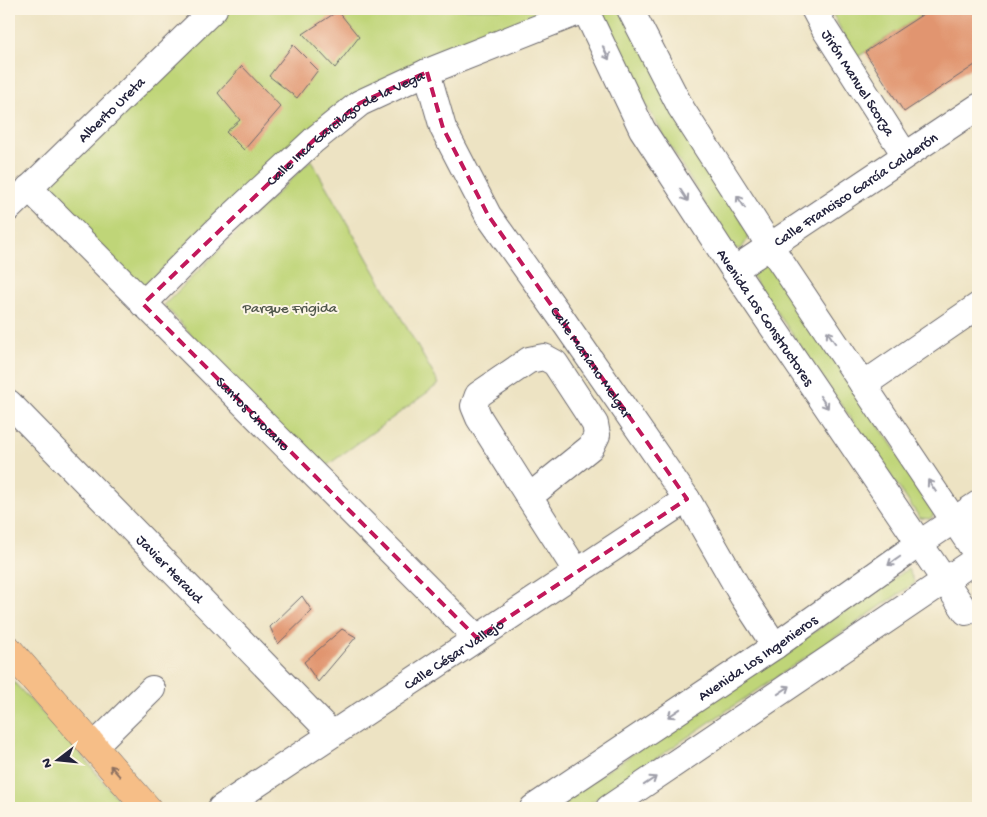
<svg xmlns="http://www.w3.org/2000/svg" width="987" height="817" viewBox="0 0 987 817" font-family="'Gochi Hand',sans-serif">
  <rect width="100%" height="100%" fill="#fcf5e5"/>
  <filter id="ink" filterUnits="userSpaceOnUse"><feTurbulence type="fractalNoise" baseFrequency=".02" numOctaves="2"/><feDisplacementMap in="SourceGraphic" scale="10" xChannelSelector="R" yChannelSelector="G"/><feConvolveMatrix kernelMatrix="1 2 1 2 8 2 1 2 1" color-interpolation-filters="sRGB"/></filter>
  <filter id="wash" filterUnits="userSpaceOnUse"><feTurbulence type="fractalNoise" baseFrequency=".0096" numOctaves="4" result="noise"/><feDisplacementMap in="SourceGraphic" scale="20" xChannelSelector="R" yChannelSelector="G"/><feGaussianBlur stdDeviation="1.12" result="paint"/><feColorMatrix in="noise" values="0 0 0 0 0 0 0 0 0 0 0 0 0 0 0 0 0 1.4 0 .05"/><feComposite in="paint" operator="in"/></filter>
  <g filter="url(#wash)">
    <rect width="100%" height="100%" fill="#ede3c3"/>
    <g fill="#bfd578" stroke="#707c5a">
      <polygon points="229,9 563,9 364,90 331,109 141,289 42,190 217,18"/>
      <polygon points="599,9 624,9 748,233 747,240 741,249 731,248 628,75"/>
      <polygon points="830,9 931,9 856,58"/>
      <polygon points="311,160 439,384 318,472 164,305"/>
      <polygon points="765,259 937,511 930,519 920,518 747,269"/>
      <polygon points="908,569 915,583 583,808 552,808"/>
      <polygon points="978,587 978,613 968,597 972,589"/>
      <polygon points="9,677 79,752 125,808 9,808"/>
    </g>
    <g id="blocks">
      <g fill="#e19570">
        <polygon points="931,9 978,9 978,63 904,112 865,52"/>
        <polygon points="338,11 359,37 335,68 303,34"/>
        <polygon points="293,45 318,70 297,98 269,76"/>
        <polygon points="242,66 281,107 244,150 226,132 240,120 218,93"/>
        <polygon points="302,596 312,611 278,644 270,627"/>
        <polygon points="342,629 356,637 318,682 304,662"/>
      </g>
    </g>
  </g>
  <g filter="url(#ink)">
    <use href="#blocks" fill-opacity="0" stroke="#69666b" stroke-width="1"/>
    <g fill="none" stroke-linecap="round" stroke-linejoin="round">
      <defs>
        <g id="minor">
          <path id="s1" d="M 585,9 L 642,129 L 734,270 L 966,612"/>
          <polyline points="630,9 681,108 770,246 978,556"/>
          <path id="s2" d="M 814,9 L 824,28 L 905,155"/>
          <path id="s3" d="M 427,72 L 443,128 L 488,215 L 560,316 L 687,499 L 743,597 L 775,646"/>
          <path id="s4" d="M 29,188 L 477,638"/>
          <path id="s5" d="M 9,208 L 214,9"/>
          <path id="s6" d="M 734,270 L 978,107"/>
          <path id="s7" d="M 143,304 L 216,231 L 314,140 L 360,103 L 427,72 L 586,9"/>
          <polygon points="544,357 555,363 595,424 597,435 591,447 529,497 479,418 474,406 478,395 529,360"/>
          <polyline points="863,385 978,306"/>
          <path id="s8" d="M 9,403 L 332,734"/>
          <polyline points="529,497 577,572"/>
          <polyline points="93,747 152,689"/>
          <path id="s9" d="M 221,808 L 687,499"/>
          <path id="s10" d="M 533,808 L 775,646 L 920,543 L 978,504"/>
          <polyline points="609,808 978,558"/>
        </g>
        <polyline id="major" points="9,650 147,808"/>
      </defs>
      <use href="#minor" stroke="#69666b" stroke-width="28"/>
      <use href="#major" stroke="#69666b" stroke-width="29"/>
      <use href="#minor" stroke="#fff" stroke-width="26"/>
      <use href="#major" stroke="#f6be87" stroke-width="28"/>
    </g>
    <defs><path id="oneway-shaft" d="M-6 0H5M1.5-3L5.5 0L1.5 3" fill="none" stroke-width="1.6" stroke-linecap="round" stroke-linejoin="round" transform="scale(1.25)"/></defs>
    <g stroke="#9c9ca7">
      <use href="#oneway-shaft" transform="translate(606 53) rotate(65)"/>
      <use href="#oneway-shaft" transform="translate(684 195) rotate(57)"/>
      <use href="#oneway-shaft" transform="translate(741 202) rotate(-123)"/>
      <use href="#oneway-shaft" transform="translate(831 337) rotate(-124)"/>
      <use href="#oneway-shaft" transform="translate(824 402) rotate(56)"/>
      <use href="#oneway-shaft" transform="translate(932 486) rotate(-124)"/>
      <use href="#oneway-shaft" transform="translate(894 561) rotate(145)"/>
      <use href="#oneway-shaft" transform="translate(784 690) rotate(-34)"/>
      <use href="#oneway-shaft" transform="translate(674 713) rotate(146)"/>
      <use href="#oneway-shaft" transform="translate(650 781) rotate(-34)"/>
    </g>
    <use stroke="#8c7061" href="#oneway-shaft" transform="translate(115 771) rotate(-131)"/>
  </g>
  <path fill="none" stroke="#c2185b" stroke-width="4" stroke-dasharray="10 6" stroke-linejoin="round" d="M 427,72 L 443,128 L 488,215 L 687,499 L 477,638 L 143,304 L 314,140 L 360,103 Z"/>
  <g text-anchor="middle" stroke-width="4" stroke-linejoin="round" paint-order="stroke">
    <g font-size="15" fill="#22223b" stroke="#fcf5e5">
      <text dy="5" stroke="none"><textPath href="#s2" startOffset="86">Jirón Manuel Scorza</textPath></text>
      <text dy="5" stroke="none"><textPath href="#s5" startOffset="142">Alberto Ureta</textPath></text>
      <text dy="5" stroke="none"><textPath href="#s7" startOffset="270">Calle Inca Garcilazo de la Vega</textPath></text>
      <text dy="5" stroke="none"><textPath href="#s6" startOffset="146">Calle Francisco García Calderón</textPath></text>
      <text dy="5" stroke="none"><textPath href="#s1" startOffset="358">Avenida Los Constructores</textPath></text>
      <text dy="5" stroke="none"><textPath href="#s3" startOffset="336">Calle Mariano Melgar</textPath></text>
      <text dy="5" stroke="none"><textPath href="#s4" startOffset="318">Santos Chocano</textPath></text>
      <text dy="5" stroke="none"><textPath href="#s8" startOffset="231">Javier Heraud</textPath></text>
      <text dy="5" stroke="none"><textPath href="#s9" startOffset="279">Calle César Vallejo</textPath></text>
      <text dy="5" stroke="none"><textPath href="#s10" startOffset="270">Avenida Los Ingenieros</textPath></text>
    </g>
    <g font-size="15" fill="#51584d" stroke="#fcf5e5">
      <text x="290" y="312">Parque Frigida</text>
    </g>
  </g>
  <rect width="987" height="817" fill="none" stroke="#fcf5e5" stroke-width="30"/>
  <g transform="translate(58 760) rotate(254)" stroke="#fcf5e5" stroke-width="4" paint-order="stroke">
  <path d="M0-4L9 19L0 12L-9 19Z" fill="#22223b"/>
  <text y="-8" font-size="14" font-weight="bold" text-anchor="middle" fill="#22223b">N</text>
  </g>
</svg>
